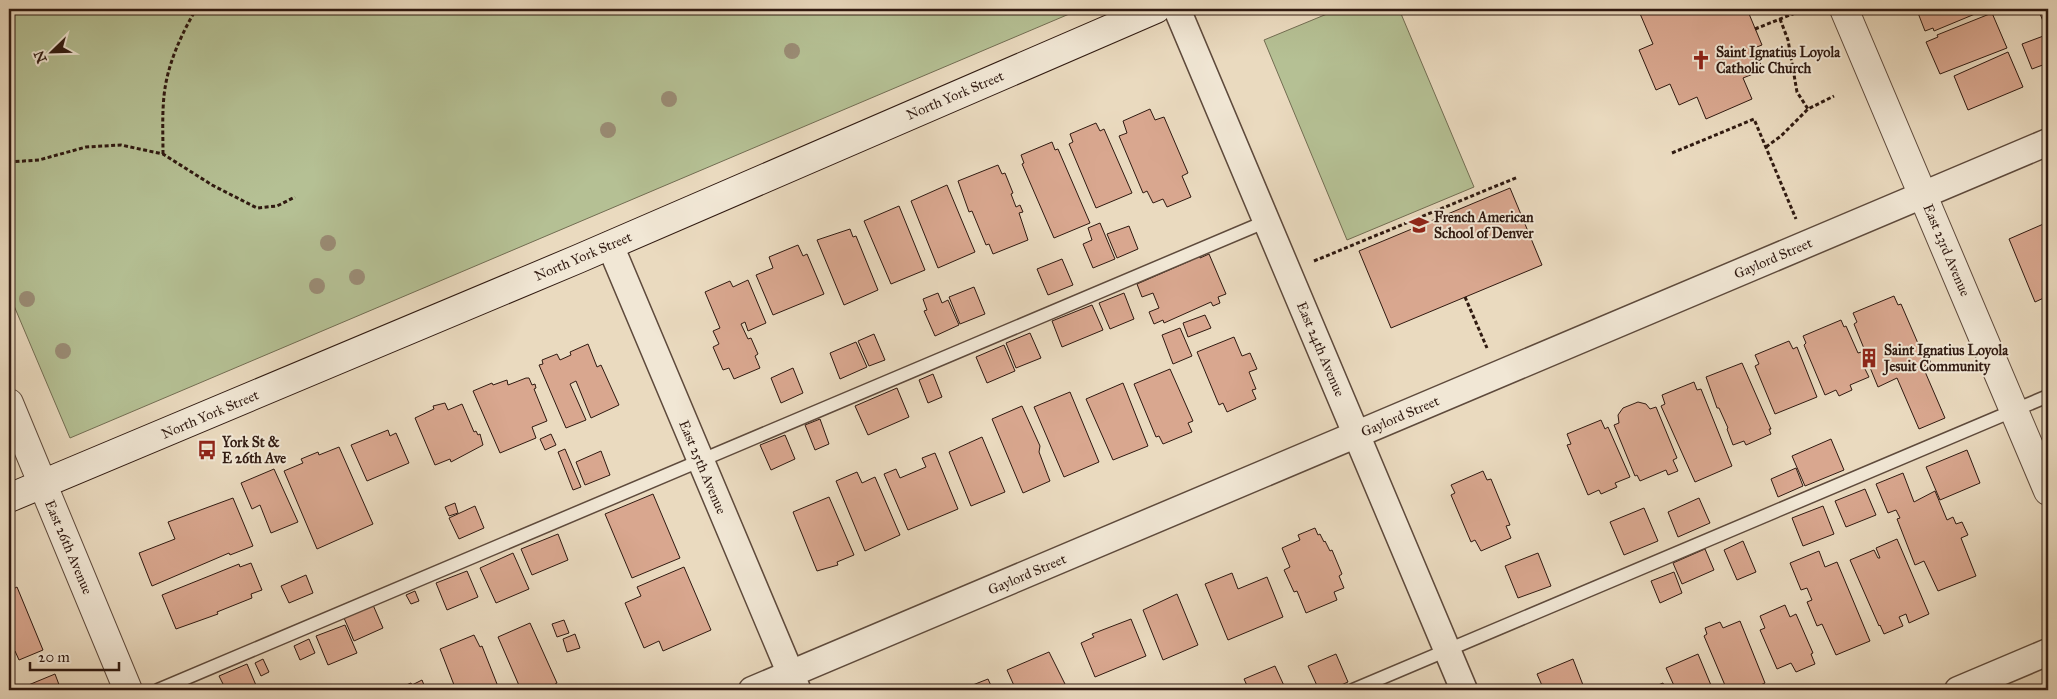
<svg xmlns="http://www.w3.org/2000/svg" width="2057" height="699" viewBox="0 0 2057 699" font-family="'IM FELL Great Primer',serif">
  <rect width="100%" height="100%" fill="#eadabf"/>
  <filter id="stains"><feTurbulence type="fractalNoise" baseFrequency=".004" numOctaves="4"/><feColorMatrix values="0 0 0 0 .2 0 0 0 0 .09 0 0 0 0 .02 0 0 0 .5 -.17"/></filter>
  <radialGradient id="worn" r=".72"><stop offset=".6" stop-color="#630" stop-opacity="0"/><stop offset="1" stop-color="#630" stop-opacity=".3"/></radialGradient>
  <g fill="#b5c094" stroke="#726d52">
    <polygon points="9,9 1081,9 70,438 9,294"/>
    <polygon points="1339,9 1399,9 1474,187 1347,240 1264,40"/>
  </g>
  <g fill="#d9a78f" stroke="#301a11">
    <polygon points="1638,9 1747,9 1762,45 1754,48 1763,70 1743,78 1752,99 1706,119 1697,97 1679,105 1670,84 1656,90 1639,50 1653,44"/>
    <polygon points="1925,9 1987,9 1934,31 1933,28 1925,31 1918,13 1925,10"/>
    <polygon points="2038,9 2048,9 2048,33"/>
    <polygon points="1992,13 2007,48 1940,74 1926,42 1938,37 1937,35"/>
    <polygon points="2046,35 2048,42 2048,63 2032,69 2022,44"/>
    <polygon points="2008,52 2023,87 1968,110 1954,76"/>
    <polygon points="1150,109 1155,120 1164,117 1188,173 1182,176 1191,197 1167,207 1163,199 1153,203 1147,191 1143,193 1119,136 1127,133 1123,121"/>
    <polygon points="1096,123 1100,131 1104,129 1132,193 1096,208 1069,144 1073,142 1070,134"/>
    <polygon points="1052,142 1055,150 1058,149 1090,223 1054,238 1022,164 1024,163 1021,155"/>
    <polygon points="998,165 1002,174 1005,173 1013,193 1011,194 1016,207 1020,205 1023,212 1019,213 1028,240 993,254 989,244 986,245 972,211 969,212 958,181"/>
    <polygon points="947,185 975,252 938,268 911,201"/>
    <polygon points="1510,188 1542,265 1391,328 1359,251"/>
    <polygon points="899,206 925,270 891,284 864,221"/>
    <polygon points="2048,222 2048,296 2035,302 2009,239"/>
    <polygon points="1100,223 1115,259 1093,268 1083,244 1092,240 1088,228"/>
    <polygon points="1129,226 1138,249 1117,258 1107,234"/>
    <polygon points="850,229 853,237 856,236 878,290 844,305 817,240"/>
    <polygon points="798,245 803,256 807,254 824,294 773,315 756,275 773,268 769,257"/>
    <polygon points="1199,253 1200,258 1209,254 1226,294 1218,297 1220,303 1213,306 1211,302 1164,323 1163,320 1154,324 1149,312 1159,308 1153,293 1142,297 1137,284 1192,260 1191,257"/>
    <polygon points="1062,259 1073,285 1048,295 1037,269"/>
    <polygon points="748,280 766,323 748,331 745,322 741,324 748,339 751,338 758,354 755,356 760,368 734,379 729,368 723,370 713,347 719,344 713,331 720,328 705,292 730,281 733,287"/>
    <polygon points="974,287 985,314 960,324 949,297"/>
    <polygon points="938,293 942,303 948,300 959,325 935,336 924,311 927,310 923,299"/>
    <polygon points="1124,293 1134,319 1110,329 1099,303"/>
    <polygon points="1894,296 1898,305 1901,304 1920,348 1924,347 1931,363 1923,367 1945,418 1919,429 1897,378 1878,387 1869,365 1864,367 1869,377 1850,385 1852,390 1839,396 1836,390 1825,395 1804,345 1806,343 1803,336 1841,320 1844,327 1846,326 1858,353 1865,351 1854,324 1857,322 1853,313"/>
    <polygon points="1092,305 1103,330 1062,347 1052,321"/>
    <polygon points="1205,315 1211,328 1188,337 1183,323"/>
    <polygon points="1180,328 1192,356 1173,364 1162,335"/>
    <polygon points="1030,333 1041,358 1016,368 1006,343"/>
    <polygon points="874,334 885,360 869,366 858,341"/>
    <polygon points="1234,337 1242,356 1250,353 1257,369 1249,372 1256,389 1252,390 1256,399 1227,412 1223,403 1219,405 1197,352"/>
    <polygon points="1789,341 1793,349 1797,347 1817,397 1775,414 1755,366 1759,364 1755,355"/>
    <polygon points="856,342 867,367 840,379 830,353"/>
    <polygon points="588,344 597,367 601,365 619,405 591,418 576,381 570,384 586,420 566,428 539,365 543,364 542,360 557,354 560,360 571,355 570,352"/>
    <polygon points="1004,345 1015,371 987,383 976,357"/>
    <polygon points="1742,363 1771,429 1769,429 1771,434 1746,445 1744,441 1733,445 1727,429 1728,428 1719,408 1717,408 1706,377"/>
    <polygon points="793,368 803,393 781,403 771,378"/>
    <polygon points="1170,369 1193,421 1188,423 1192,432 1163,444 1159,436 1156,437 1134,384"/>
    <polygon points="933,374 942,397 928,403 919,380"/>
    <polygon points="526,378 529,378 532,385 535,384 536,388 534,389 547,421 532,427 536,438 500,453 473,391 492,383 493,385 507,380 508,385"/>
    <polygon points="1694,382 1697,390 1701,389 1732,466 1695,482 1661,406 1665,404 1662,395"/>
    <polygon points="1123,383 1148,446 1113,460 1086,399"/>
    <polygon points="897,388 909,417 868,435 855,406"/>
    <polygon points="1070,392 1099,462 1064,477 1034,407"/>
    <polygon points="1638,402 1646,404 1650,409 1656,407 1677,458 1673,460 1678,471 1668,475 1666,470 1640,481 1637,475 1635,476 1614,425 1619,423 1618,415 1623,408"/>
    <polygon points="445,403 448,410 462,404 474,432 476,431 478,435 480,434 483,445 451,462 450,459 435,465 415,418 434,409 433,406"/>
    <polygon points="1022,406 1040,446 1039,452 1050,481 1023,493 992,419"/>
    <polygon points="820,419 829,444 815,450 805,425"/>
    <polygon points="1601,420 1605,429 1608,427 1630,477 1615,483 1617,487 1601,494 1599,490 1588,495 1567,445 1571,444 1567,434"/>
    <polygon points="388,430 390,436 396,433 409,463 367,481 351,445"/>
    <polygon points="551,434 556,445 545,450 540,439"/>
    <polygon points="785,435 795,459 771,470 760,445"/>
    <polygon points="982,437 1005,492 971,506 949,452"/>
    <polygon points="1831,439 1844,470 1805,486 1792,456"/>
    <polygon points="339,447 373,524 317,549 284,471 303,463 301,459 318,452 319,455"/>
    <polygon points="565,449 581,487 573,490 558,452"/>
    <polygon points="1967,450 1980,483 1940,500 1926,467"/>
    <polygon points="601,451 610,475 585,485 576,462"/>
    <polygon points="935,453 958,509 908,530 884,474 896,469 900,478 926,467 922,458"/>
    <polygon points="1796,468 1803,486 1778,497 1771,479"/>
    <polygon points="274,469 298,522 271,533 260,505 252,509 241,483"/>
    <polygon points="1483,471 1487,480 1491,479 1510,525 1506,526 1511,538 1481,551 1475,540 1471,542 1451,495 1455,493 1451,485"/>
    <polygon points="857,472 862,483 875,477 900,535 865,551 836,481"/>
    <polygon points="1903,473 1914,502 1935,491 1947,520 1953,517 1956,524 1962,522 1968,535 1961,538 1976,576 1938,591 1924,561 1915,565 1897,519 1900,518 1896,510 1888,513 1876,484"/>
    <polygon points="1865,489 1876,515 1846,527 1835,501"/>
    <polygon points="653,494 680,558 632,578 605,514"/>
    <polygon points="829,497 854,555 837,562 838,565 817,571 793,512"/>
    <polygon points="233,498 253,546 230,555 229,553 152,586 139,553 175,539 168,522"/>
    <polygon points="1699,498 1710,523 1678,537 1668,512"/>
    <polygon points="455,503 458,513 449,516 445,507"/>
    <polygon points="475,506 484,528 459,539 449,518"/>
    <polygon points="1823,506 1834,534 1803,546 1792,518"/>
    <polygon points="1644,508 1658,541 1624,555 1610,522"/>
    <polygon points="1315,528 1318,535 1320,534 1324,542 1325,541 1330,551 1332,550 1342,574 1339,576 1344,588 1334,592 1337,600 1306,613 1297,591 1294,592 1284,570 1290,567 1282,548 1300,540 1298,535"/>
    <polygon points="558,534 568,560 532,575 521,549"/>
    <polygon points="1897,539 1929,614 1909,623 1906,614 1899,617 1903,626 1884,634 1880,625 1879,626 1850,560 1874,550 1878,558 1880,558 1876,548"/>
    <polygon points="1743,541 1756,572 1737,580 1724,550"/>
    <polygon points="1705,549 1714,570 1682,584 1673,563"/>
    <polygon points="1819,551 1825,567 1837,562 1870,641 1836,655 1822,624 1817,626 1807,602 1812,600 1807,588 1801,590 1790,563"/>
    <polygon points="513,553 529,589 496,603 480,568"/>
    <polygon points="1538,553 1551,586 1518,598 1505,566"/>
    <polygon points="251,563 262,590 251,594 252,598 217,612 218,614 176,629 162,595 239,564 240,567"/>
    <polygon points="684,567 711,630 663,651 659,641 644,648 625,603 641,596 637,587"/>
    <polygon points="467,571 478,597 447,610 436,583"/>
    <polygon points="1674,572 1682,593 1660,603 1651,581"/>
    <polygon points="1232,573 1238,589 1267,577 1283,617 1228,640 1205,584"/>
    <polygon points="306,575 313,593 289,603 281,586"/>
    <polygon points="17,587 43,650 19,660 15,651 9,654 9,591"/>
    <polygon points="415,591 419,601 411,604 406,595"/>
    <polygon points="1177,594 1198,645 1163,660 1143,610"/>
    <polygon points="373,605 383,628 354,641 344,618"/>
    <polygon points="1785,605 1790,617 1796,614 1813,653 1811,654 1815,664 1796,672 1791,663 1777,669 1760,630 1765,628 1760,616"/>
    <polygon points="1131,619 1146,656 1095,677 1081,643 1094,637 1092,634"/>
    <polygon points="564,620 569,633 557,637 552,624"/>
    <polygon points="1740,621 1765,683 1749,690 1727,690 1704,636 1707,634 1705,628 1720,622 1723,628"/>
    <polygon points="530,623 557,683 555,684 558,690 521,690 498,637"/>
    <polygon points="345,625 357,653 328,665 316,636"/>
    <polygon points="575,634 580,648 567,652 563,639"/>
    <polygon points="474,635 480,647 482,646 499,689 501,688 502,690 456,690 440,649"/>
    <polygon points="309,639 315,653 300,660 294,646"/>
    <polygon points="1049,652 1068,690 1016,690 1007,670"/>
    <polygon points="1336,654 1348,682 1330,690 1319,690 1308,666"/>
    <polygon points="1698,654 1713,690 1676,690 1666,668"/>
    <polygon points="263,659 269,672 261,676 255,663"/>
    <polygon points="1573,659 1583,685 1582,686 1583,690 1544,690 1537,674"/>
    <polygon points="247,664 258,690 226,690 219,676"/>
    <polygon points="1275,666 1286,690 1249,690 1244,679"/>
    <polygon points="55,674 61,690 28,690 26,686"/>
    <polygon points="988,679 993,690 960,690"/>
    <polygon points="422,680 426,690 394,690 411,683 412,685"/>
    <polygon points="1663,683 1666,690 1646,690"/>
  </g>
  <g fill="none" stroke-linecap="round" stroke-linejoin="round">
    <defs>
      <g id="service">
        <polyline points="158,690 1267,221"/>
        <polyline points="1353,690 2048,396"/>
      </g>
      <g id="minor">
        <polyline points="1177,9 1464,690"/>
        <polyline points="610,245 797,689"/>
        <polyline points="752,690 2048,142"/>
        <polyline points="1958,690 2048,652"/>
      </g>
      <g id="tertiary">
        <polyline points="1844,9 2048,491"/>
        <polyline points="9,403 128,690"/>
      </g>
      <polyline id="secondary" points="9,498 578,259 1156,9"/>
    </defs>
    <use href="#service" stroke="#5e4a3c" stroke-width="15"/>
    <use href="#minor" stroke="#5e4a3c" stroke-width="29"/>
    <use href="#tertiary" stroke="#5e4a3c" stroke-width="30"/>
    <use href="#secondary" stroke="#301a11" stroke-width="30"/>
    <g stroke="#301a11" stroke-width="3" stroke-dasharray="4 2.5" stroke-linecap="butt">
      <polyline points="1780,19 1788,40 1797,92 1808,109"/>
      <polyline points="1755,29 1805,9"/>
      <polyline points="1766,147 1781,136 1808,109 1834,96"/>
      <polyline points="1672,153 1754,119 1796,219"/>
      <path d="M 163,154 C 163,135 162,115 164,96 C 167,65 181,35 196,9"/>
      <polyline points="9,162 39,160 86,147 121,145 163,154 212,185 257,208 277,206 295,197"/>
      <polyline points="1314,261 1518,177"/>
      <polyline points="1465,297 1487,348"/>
    </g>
    <use href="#service" stroke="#f1e7d5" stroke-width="12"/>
    <use href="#minor" stroke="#f1e7d5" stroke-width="26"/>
    <use href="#tertiary" stroke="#f1e7d5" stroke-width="28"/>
    <use href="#secondary" stroke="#f1e7d5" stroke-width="28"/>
  </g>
  <g fill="#9a8c75">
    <circle cx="792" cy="51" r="8"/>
    <circle cx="669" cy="99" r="8"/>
    <circle cx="608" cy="130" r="8"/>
    <circle cx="328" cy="243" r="8"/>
    <circle cx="357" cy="277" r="8"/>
    <circle cx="317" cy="286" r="8"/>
    <circle cx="27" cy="299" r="8"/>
    <circle cx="63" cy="351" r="8"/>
  </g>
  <defs>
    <symbol id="church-bare" viewBox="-9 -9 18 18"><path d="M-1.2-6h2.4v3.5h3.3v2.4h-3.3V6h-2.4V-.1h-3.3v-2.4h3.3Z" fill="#8f2418" stroke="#f1e7d5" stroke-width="2.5" paint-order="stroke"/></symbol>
    <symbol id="school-bare" viewBox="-9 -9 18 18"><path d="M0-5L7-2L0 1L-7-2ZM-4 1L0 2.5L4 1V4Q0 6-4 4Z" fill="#8f2418" stroke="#f1e7d5" stroke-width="2.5" paint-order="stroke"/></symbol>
    <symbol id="building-bare" viewBox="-9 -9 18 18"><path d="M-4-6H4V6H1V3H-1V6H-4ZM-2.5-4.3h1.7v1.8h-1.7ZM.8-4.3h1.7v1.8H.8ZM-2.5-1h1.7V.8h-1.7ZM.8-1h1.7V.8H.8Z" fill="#8f2418" stroke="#f1e7d5" stroke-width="2.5" paint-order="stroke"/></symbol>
    <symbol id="bus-bare" viewBox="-9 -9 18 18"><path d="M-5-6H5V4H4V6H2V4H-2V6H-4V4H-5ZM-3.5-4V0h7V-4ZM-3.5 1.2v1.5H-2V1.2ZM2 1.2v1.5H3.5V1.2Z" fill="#8f2418" stroke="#f1e7d5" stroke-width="2.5" paint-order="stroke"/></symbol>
  </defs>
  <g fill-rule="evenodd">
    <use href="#church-bare" x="1687" y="46" width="28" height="28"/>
    <use href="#school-bare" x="1405" y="211" width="28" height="28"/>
    <use href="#building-bare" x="1855" y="344" width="28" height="28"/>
    <use href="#bus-bare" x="193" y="436" width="28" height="28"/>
  </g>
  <g text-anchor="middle" stroke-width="4" stroke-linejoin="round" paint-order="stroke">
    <g font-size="14" font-weight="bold" fill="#301a11" stroke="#f1e7d5" text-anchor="start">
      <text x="1716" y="57">Saint Ignatius Loyola<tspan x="1716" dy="16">Catholic Church</tspan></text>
      <text x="1434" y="222">French American<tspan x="1434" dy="16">School of Denver</tspan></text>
      <text x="1884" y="355">Saint Ignatius Loyola<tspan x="1884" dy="16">Jesuit Community</tspan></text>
      <text x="222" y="447">York St &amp;<tspan x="222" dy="16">E 26th Ave</tspan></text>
    </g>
    <g font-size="14" fill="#301a11" stroke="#f1e7d5">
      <text transform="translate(955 95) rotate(-23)" y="5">North York Street</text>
      <text transform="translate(1947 250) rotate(67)" y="5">East 23rd Avenue</text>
      <text transform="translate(583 256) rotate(-23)" y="5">North York Street</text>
      <text transform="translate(1773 258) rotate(-23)" y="5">Gaylord Street</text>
      <text transform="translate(1321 349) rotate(67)" y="5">East 24th Avenue</text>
      <text transform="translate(210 414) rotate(-23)" y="5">North York Street</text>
      <text transform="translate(1400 416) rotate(-23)" y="5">Gaylord Street</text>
      <text transform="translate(703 467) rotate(67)" y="5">East 25th Avenue</text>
      <text transform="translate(69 547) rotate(67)" y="5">East 26th Avenue</text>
      <text transform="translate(1027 574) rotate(-23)" y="5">Gaylord Street</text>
    </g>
  </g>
  <rect width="2057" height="699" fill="none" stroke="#eadabf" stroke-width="30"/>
  <rect x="10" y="10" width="2037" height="679" fill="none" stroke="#301a11" stroke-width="2.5"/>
  <rect x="15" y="15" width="2027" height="669" fill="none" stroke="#301a11"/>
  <g transform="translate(52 52) rotate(247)" stroke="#f1e7d5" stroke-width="4" paint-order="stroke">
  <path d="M0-4L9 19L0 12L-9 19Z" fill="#301a11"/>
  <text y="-8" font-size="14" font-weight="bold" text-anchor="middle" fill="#301a11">N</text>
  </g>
  <path d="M30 662v8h89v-8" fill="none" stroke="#301a11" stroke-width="2.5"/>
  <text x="38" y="662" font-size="15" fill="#301a11" stroke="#f1e7d5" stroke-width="4" paint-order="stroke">20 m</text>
  <rect width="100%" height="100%" filter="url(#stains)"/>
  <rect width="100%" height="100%" fill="url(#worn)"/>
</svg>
